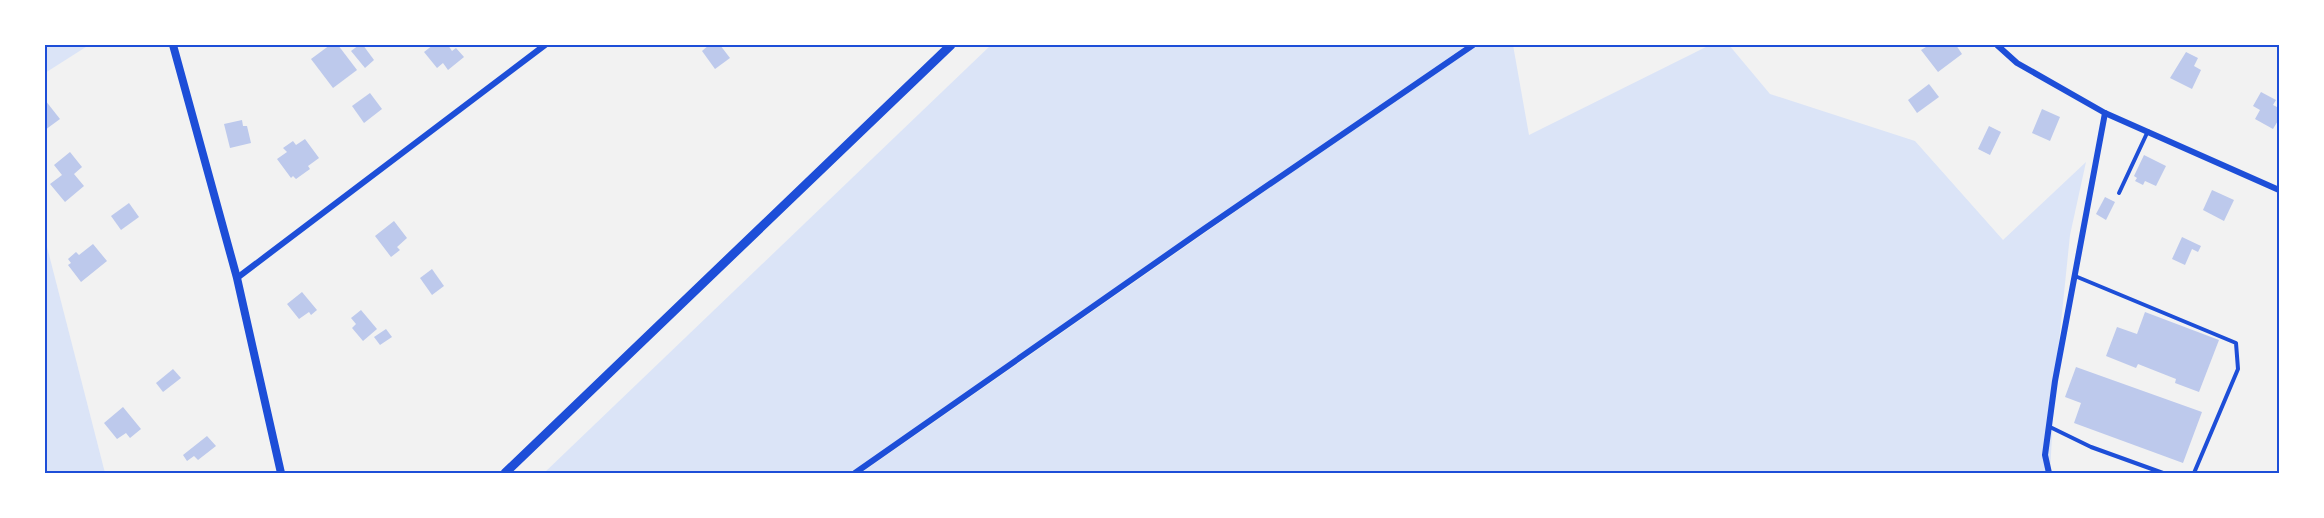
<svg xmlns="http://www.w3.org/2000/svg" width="2324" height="518" viewBox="0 0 2324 518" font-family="Figtree,sans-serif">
  <rect width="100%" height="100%" fill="#f2f2f2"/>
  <g fill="#dbe4f7">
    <polygon points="45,45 89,45 45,73"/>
    <polygon points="991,45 1467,45 858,473 544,473"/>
    <polygon points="1474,45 1513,45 1529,135 1710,45 1729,45 1770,94 1915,141 2003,240 2086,162 2070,235 2055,381 2050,473 861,473"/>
    <polygon points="45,239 105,473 45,473"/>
  </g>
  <g fill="#bdc9ec">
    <polygon points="330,45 338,45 357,70 333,88 311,59"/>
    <polygon points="359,45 363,45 374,60 365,68 351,51"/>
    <polygon points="433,45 448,45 452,51 456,48 464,57 448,70 443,63 437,68 424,52"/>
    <polygon points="709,45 720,45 730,58 715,69 702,51"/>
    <polygon points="1925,45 1956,45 1962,54 1938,72 1921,50 1926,47"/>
    <polygon points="2186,52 2198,58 2194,66 2201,70 2192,89 2170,78"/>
    <polygon points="1929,84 1939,97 1917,113 1908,100"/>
    <polygon points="2261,92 2276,100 2273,105 2279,108 2279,119 2273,129 2255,119 2260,110 2253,106"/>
    <polygon points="370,93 382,109 364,123 352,106"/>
    <polygon points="45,100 60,119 45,130"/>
    <polygon points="2042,109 2060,117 2050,141 2032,133"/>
    <polygon points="242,120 243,126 247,126 251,143 230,148 224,124"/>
    <polygon points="1989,126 2001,132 1990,155 1978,149"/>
    <polygon points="305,139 319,158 308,166 310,169 296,179 293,176 291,178 277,159 287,152 283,148 293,141 296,145"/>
    <polygon points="70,152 82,167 74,174 84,186 65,202 50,184 62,175 54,165"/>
    <polygon points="2144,155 2166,166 2156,186 2145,181 2143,185 2135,181 2137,178 2134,176"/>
    <polygon points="2212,190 2234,200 2224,221 2203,210"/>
    <polygon points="2105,197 2115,202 2106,220 2096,214"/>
    <polygon points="129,203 139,217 121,230 111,216"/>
    <polygon points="394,221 407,238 397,247 400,250 391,257 375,236"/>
    <polygon points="2182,237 2201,246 2198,252 2192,249 2185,265 2172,259"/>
    <polygon points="93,244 107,261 81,282 68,265 71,263 68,259 76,252 79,255"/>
    <polygon points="432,269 444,286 432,295 420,278"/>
    <polygon points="302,292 317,310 311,315 309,312 299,319 287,304"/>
    <polygon points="361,310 377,329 363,341 352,328 356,324 351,318"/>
    <polygon points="2145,312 2219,340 2199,392 2175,383 2176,379 2138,364 2136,368 2106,356 2117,327 2137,334"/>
    <polygon points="386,329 392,337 380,345 374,337"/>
    <polygon points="2076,367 2202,412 2183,463 2074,423 2081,403 2065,397"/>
    <polygon points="173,369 181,378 163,392 156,383"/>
    <polygon points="123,407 141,429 130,438 126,433 117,439 104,423"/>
    <polygon points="207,436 216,446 198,460 194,456 187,461 183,455"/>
  </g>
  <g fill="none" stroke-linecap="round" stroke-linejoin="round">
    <g stroke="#1d4ed8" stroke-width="4">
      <polyline points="2119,193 2148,131"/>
      <polyline points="2075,276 2236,343 2238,369 2194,473"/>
      <polyline points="2050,427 2091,447 2163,473"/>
    </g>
    <g stroke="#1d4ed8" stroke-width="6">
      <polyline points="1997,45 2017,63 2105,113 2279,190"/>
      <polyline points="237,278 545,45"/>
      <polyline points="855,473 1204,229 1473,45"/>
      <polyline points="2049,473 2045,455 2055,381 2105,113"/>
    </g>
    <polyline stroke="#1d4ed8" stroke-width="8" points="173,45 237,278 281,473"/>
    <polyline stroke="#1d4ed8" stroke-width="9" points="505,473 951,45"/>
  </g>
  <rect width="2324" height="518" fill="none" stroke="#ffffff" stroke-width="93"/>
  <rect x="46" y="46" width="2232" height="426" fill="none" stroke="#1d4ed8" stroke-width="2"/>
</svg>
